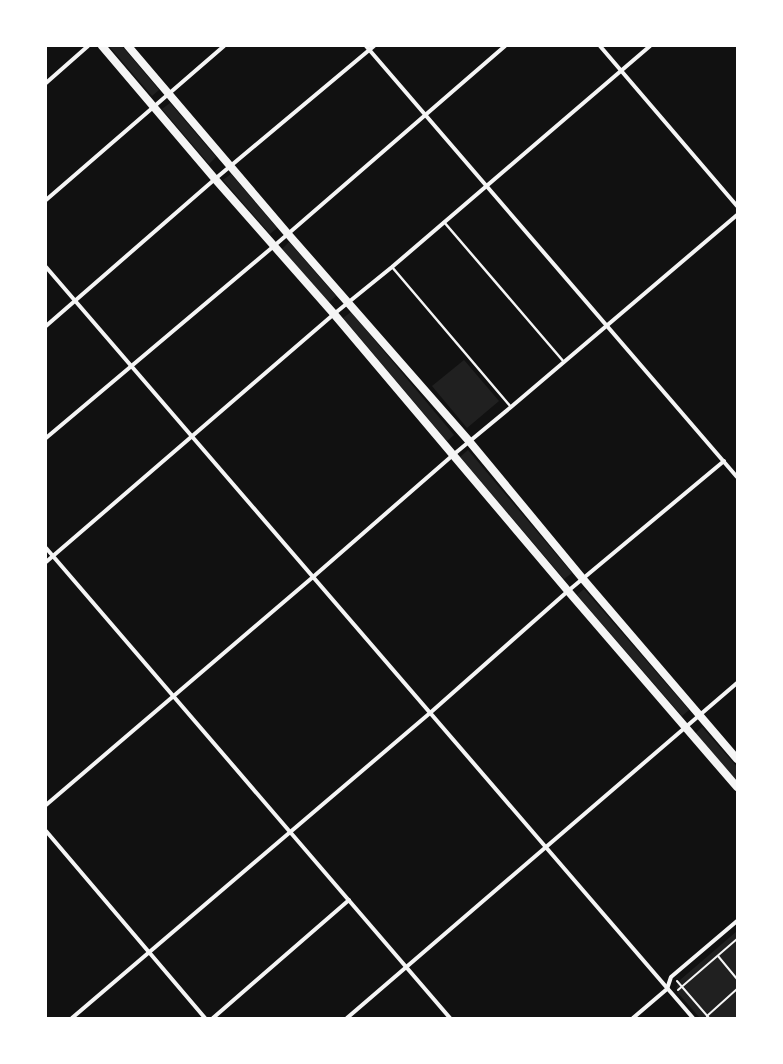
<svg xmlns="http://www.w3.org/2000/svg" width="783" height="1064" viewBox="0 0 783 1064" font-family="Montserrat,sans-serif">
  <rect width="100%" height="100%" fill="#111"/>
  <g fill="#202020">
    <polygon points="109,46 122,46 159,90 152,96"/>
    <polygon points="170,103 216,157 209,164 162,109"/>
    <polygon points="231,174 277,228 270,234 223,180"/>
    <polygon points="289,242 336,296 328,303 282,249"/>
    <polygon points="351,312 454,435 447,441 343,318"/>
    <polygon points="464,360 499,401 467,428 432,386"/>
    <polygon points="468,450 572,573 564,579 460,457"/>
    <polygon points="584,589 689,710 682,716 577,595"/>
    <polygon points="702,727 737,767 737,782 695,734"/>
    <path d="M 737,931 L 737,1018 L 700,1018 L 678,993 C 675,987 677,985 680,980 Z"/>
  </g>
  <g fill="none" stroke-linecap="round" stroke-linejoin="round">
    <g stroke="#f5f5f5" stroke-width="2">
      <polyline points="718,956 737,979"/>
      <polyline points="677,981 709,1018"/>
      <polyline points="678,990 737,939"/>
      <polyline points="707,1016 737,989"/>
    </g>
    <g stroke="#f5f5f5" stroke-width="2.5">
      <polyline points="444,222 564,362"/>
      <polyline points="392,267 511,407"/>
    </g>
    <g stroke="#f5f5f5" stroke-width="4">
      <polyline points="366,46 737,477"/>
      <polyline points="600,46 737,206"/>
      <polyline points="46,83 88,46"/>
      <polyline points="46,200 224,46"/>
      <polyline points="46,267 693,1018"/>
      <polyline points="46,326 215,179 374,46"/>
      <polyline points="46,438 274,246 505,46"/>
      <polyline points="46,548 450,1018"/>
      <polyline points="46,562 334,314 392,267 650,46"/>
      <polyline points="46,805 313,577 453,455 511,407 737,215"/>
      <polyline points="46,831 205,1018"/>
      <polyline points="72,1018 430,713 568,591 724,461"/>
      <polyline points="213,1018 349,900"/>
      <polyline points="347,1018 737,683"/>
      <polyline points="633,1018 667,989 671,977 737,921"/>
    </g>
    <g stroke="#f5f5f5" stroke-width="8">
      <polyline points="102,46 215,179 334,314 568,591 737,787"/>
      <polyline points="128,46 288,234 469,441 583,579 737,759"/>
    </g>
  </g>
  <rect width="783" height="1064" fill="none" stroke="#ffffff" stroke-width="94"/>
</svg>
